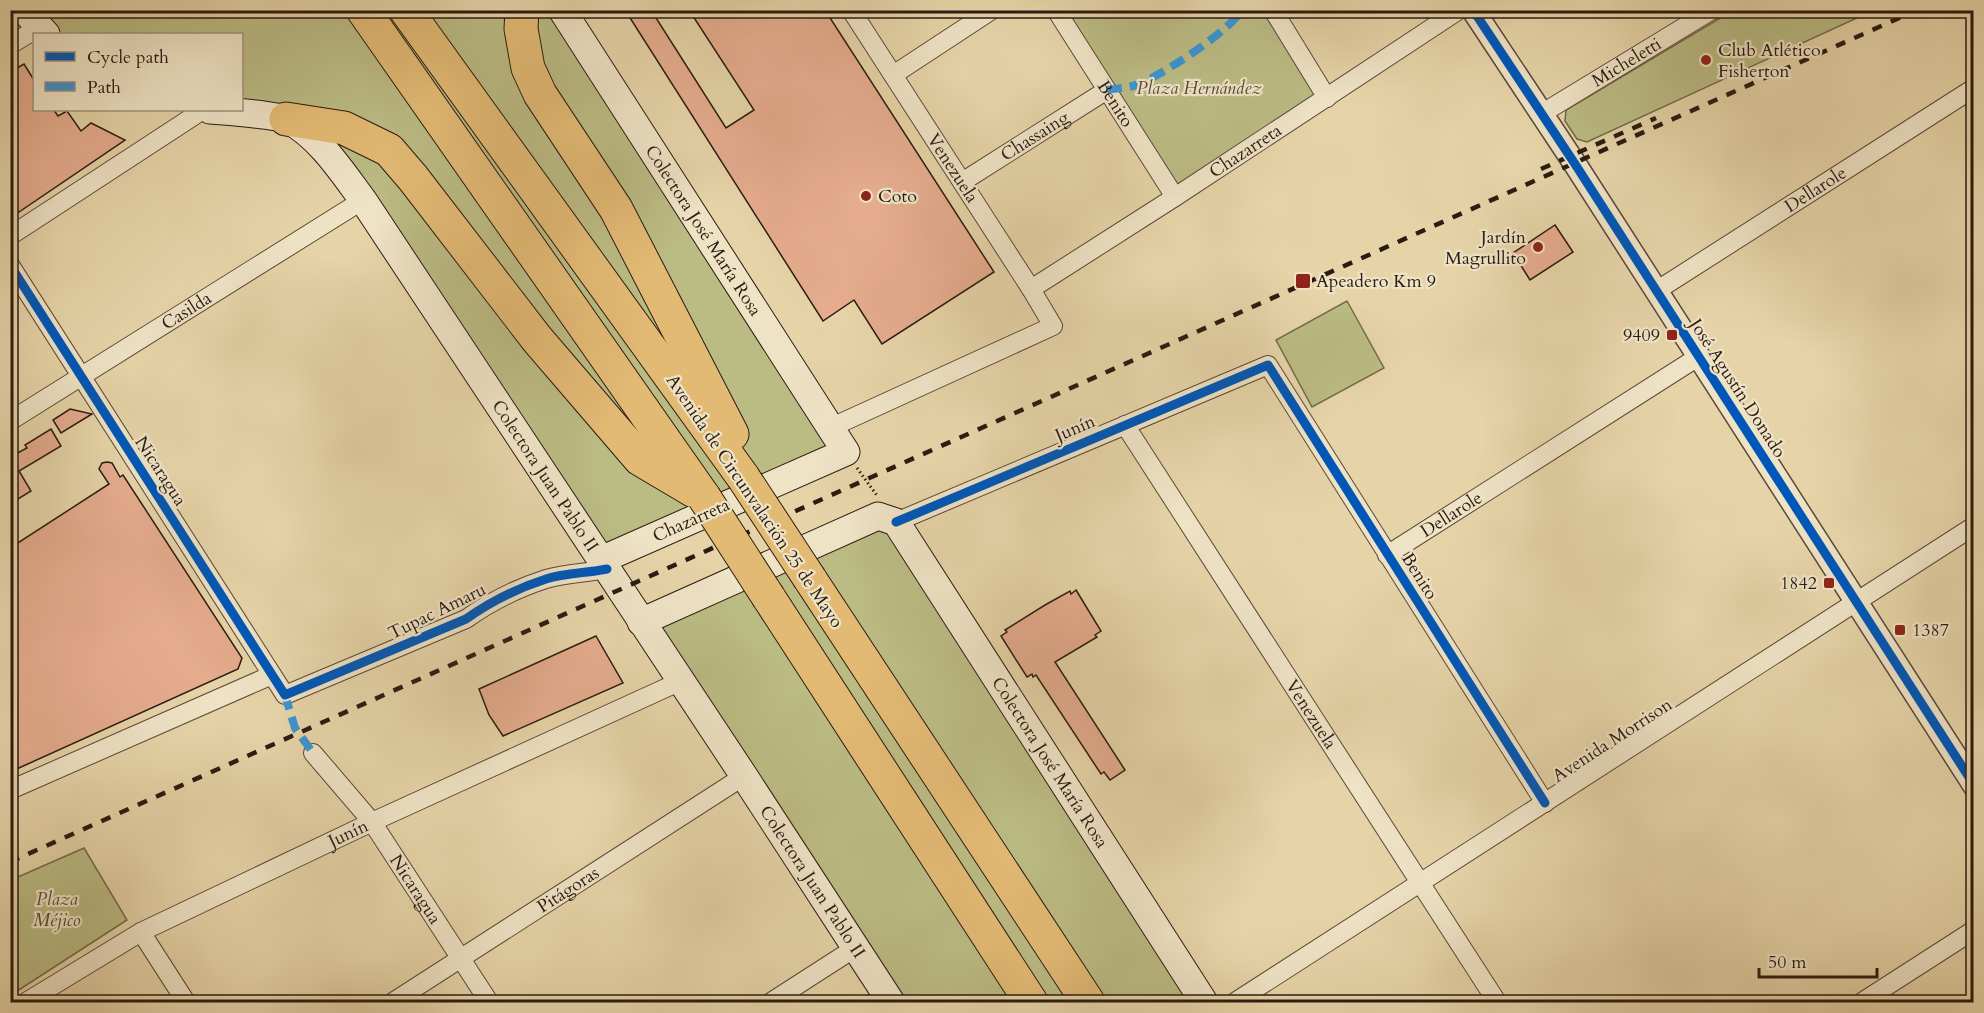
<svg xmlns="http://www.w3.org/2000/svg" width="1984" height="1013" viewBox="0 0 1984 1013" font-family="Cardo,serif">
  <rect width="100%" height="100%" fill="#e6d4a8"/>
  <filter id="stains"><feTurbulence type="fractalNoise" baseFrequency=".00333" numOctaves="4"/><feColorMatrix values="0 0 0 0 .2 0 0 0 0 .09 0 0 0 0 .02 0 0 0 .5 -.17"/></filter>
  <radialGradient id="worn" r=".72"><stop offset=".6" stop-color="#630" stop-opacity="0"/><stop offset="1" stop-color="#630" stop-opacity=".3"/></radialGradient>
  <g fill="#bbbb84" stroke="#726b4a" stroke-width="1.5">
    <polygon points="24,11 562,11 846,452 601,560 310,137 242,110 242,34 46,34"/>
    <polygon points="1056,11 1273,11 1327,98 1175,197"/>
    <polygon points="1732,11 1872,11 1587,142 1577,139 1565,121 1566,110"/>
    <polygon points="1347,301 1384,368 1312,407 1276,340"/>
    <polygon points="878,516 1204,1002 891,1002 641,622"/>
    <polygon points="84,848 127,920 11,995 11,880"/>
  </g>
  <g fill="#e5ac8e" stroke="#2a1b11" stroke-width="1.5">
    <polygon points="625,10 651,10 726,128 754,110 689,10 825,10 994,272 882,344 854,300 823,321"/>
    <polygon points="24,64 34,80 34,110 54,110 58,116 67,111 81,131 91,123 125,140 19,212 10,210 10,72"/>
    <polygon points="1555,225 1573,252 1530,280 1513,253"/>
    <polygon points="70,409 92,414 61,433 53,420"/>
    <polygon points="51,429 61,446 19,471 31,491 10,504 10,457 27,448 25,445"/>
    <polygon points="107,462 112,463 120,477 123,475 242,658 238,669 10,772 10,548 109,484 99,469 102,463"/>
    <polygon points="1076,590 1101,631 1095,635 1097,637 1055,662 1125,770 1110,780 1104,772 1101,774 1036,675 1033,677 1032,674 1027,677 1001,636 1007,632 1005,630 1045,605 1070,591 1071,594"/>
    <polygon points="596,636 623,683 503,736 489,715 479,689"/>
  </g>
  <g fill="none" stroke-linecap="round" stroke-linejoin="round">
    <defs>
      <g id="minor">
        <path id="s1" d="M 1056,10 L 1175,197"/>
        <polyline points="1273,10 1327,98"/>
        <polyline points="10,45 38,28"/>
        <polyline points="893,75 992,10"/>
        <path id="s2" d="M 1541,114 L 1712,10"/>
        <path id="s3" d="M 962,182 L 1107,90"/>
        <polyline points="10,236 203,110"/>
        <path d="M 10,265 L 285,695 L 466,619 C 490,602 518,588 546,579 C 565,573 588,573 607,569"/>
        <path id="s4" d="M 1031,289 L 1175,197 L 1459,10"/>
        <path id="s5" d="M 1656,291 L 1974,88"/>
        <path id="s6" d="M 10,421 L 363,200"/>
        <path id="s7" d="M 1125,425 L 1497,1002"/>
        <polyline points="832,427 1053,326 1031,289 851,10"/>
        <polyline points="896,522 1268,365 1545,803"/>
        <path id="s8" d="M 1387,555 L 1698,357"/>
        <path id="s9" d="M 313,753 L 372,822 L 489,1002"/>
        <polyline points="10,790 272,675"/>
        <polyline points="141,932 186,1002"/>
        <path id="s10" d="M 26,1002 L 141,932 L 372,822 L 681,681"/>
        <path id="s11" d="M 393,1002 L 744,776"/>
        <polyline points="771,1002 855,948"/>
        <polyline points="1235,1002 1974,526"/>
        <polyline points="1862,1002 1974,930"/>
      </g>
      <polyline id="tertiary" points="1473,10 1575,164 1974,785"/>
      <g id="secondary">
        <polyline points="24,10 46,34"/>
        <path id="s12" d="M 562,10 L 846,452 L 601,560"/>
        <path id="s13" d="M 210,110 C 226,111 277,115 288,120 C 320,137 342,172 363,200 L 744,776 L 891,1002"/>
        <path id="s14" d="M 641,622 L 878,516 L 896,522 L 1204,1002"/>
      </g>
      <g id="motorway">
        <polyline points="363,10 704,497"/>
        <polyline points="406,10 743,477"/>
        <polyline points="522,10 521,29 528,68 540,94 616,209 732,434"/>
        <polyline points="286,119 344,128 389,150 413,178 537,339 640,459 694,491"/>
        <polyline points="810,579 1088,1002"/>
        <polyline points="769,598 1031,1002"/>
      </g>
    </defs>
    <use href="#minor" stroke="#594937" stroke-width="20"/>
    <use href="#tertiary" stroke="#594937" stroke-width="25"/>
    <use href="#secondary" stroke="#2a1b11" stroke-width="29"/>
    <use href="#motorway" stroke="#2a1b11" stroke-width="35"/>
    <polyline stroke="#2a1b11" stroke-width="3" stroke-dasharray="1.5 3" stroke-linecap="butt" points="857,468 878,497"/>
    <use href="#minor" stroke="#efe3c6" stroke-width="18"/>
    <use href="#tertiary" stroke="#efe3c6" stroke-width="22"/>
    <use href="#secondary" stroke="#efe3c6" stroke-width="27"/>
    <use href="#motorway" stroke="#e3ba74" stroke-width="33"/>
    <g stroke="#2a1b11" stroke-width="4.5" stroke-dasharray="10 10" stroke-linecap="butt">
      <polyline points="1541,169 1656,118"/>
      <polyline points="10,862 1917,10"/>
    </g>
    <defs>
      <g id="motorway-bridge">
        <polyline points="743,477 810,579"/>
        <polyline points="704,497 769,598"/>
      </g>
    </defs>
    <use href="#motorway-bridge" stroke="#2a1b11" stroke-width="35" stroke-linecap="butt"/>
    <use href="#motorway-bridge" stroke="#e3ba74" stroke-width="33"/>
    <g stroke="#3c94d3" stroke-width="8" stroke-dasharray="15 8" stroke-linecap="butt">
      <path d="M 1107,90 C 1117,88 1130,88 1139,84 C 1165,73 1227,33 1242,10"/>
      <polyline points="285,695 295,728 313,753"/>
    </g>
    <defs>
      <g id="cycleway">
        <polyline points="1473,10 1575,164 1974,785"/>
        <path d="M 10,265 L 285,695 L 466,619 C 490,602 518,588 546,579 C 565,573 588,573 607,569"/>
        <polyline points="896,522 1268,365 1545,803"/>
      </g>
    </defs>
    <use href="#cycleway" stroke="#efe3c6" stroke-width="13"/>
    <use href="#cycleway" stroke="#0057b8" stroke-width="9"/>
  </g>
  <g fill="#8f2418" stroke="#efe3c6" stroke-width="2">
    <circle cx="1706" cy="60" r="6"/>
    <circle cx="866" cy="196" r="6"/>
    <circle cx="1538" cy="247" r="6"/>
    <rect x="1295" y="273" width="16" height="16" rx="3"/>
    <rect x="1666" y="329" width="12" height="12" rx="3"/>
    <rect x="1823" y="577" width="12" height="12" rx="3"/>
    <rect x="1894" y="624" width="12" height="12" rx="3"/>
  </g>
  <g text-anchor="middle" stroke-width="4.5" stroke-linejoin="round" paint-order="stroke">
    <g font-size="18" fill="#2a1b11" stroke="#efe3c6" text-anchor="start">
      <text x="1718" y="56">Club Atlético<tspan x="1718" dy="21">Fisherton</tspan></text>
      <text x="878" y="202">Coto</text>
      <text x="1526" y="243" text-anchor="end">Jardín<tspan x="1526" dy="21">Magrullito</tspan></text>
      <text x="1316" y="287">Apeadero Km 9</text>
      <text x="1660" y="341" text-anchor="end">9409</text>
      <text x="1817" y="589" text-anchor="end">1842</text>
      <text x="1912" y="636">1387</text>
    </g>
    <g font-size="18" fill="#2a1b11" stroke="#efe3c6">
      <text dy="6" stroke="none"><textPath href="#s2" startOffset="100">Micheletti</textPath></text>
      <text dy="6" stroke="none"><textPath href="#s1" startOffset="111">Benito</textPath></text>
      <text dy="6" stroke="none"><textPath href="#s3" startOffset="86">Chassaing</textPath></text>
      <text dy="6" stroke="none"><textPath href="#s4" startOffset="255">Chazarreta</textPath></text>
      <text transform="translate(953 168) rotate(57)" y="6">Venezuela</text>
      <text dy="6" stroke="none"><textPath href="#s5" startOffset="189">Dellarole</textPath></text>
      <text dy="6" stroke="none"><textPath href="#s12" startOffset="262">Colectora José María Rosa</textPath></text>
      <text dy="6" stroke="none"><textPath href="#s6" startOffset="208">Casilda</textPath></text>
      <text transform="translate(1738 388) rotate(57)" y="6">José Agustín Donado</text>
      <text transform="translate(1075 428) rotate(-23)" y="6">Junín</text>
      <text transform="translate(161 471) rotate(57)" y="6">Nicaragua</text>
      <text dy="6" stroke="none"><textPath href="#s13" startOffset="520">Colectora Juan Pablo II</textPath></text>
      <text transform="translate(755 501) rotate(56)" y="6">Avenida de Circunvalación 25 de Mayo</text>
      <text dy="6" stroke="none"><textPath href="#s8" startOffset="76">Dellarole</textPath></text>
      <text transform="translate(691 520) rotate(-24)" y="6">Chazarreta</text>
      <text transform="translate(1420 576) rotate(58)" y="6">Benito</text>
      <text transform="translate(437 611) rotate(-26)" y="6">Tupac Amaru</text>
      <text dy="6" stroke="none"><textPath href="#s7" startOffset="344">Venezuela</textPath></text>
      <text transform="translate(1612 740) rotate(-33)" y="6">Avenida Morrison</text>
      <text dy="6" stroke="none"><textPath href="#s14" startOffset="564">Colectora José María Rosa</textPath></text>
      <text dy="6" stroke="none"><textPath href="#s10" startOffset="364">Junín</textPath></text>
      <text dy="6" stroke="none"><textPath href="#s13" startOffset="1006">Colectora Juan Pablo II</textPath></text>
      <text dy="6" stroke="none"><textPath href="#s9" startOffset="171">Nicaragua</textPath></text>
      <text dy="6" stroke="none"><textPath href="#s11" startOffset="208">Pitágoras</textPath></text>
    </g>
    <g font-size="18" font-style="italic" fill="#564b34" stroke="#efe3c6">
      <text x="1199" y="94">Plaza Hernández</text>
      <text x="57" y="905">Plaza<tspan x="57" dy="21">Méjico</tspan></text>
    </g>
  </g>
  <rect width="1984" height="1013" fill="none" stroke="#e6d4a8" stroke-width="36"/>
  <rect x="12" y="12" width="1960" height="989" fill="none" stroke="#2a1b11" stroke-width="3"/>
  <rect x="18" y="18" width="1948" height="977" fill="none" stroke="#2a1b11" stroke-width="1.5"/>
  <rect x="33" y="33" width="210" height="78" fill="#efe3c6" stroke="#a0937e" stroke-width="1.5"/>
  <rect x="45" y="52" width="30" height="9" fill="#0057b8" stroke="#a0937e" stroke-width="1.5"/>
  <text x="87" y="63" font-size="18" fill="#2a1b11">Cycle path</text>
  <rect x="45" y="82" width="30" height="9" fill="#3c94d3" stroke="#a0937e" stroke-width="1.5"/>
  <text x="87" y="93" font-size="18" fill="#2a1b11">Path</text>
  <path d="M1759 968v9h118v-9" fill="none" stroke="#2a1b11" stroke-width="3"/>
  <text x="1768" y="968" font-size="18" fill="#2a1b11" stroke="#efe3c6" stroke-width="4.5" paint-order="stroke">50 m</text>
  <rect width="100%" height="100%" filter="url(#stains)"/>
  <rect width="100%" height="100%" fill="url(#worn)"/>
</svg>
